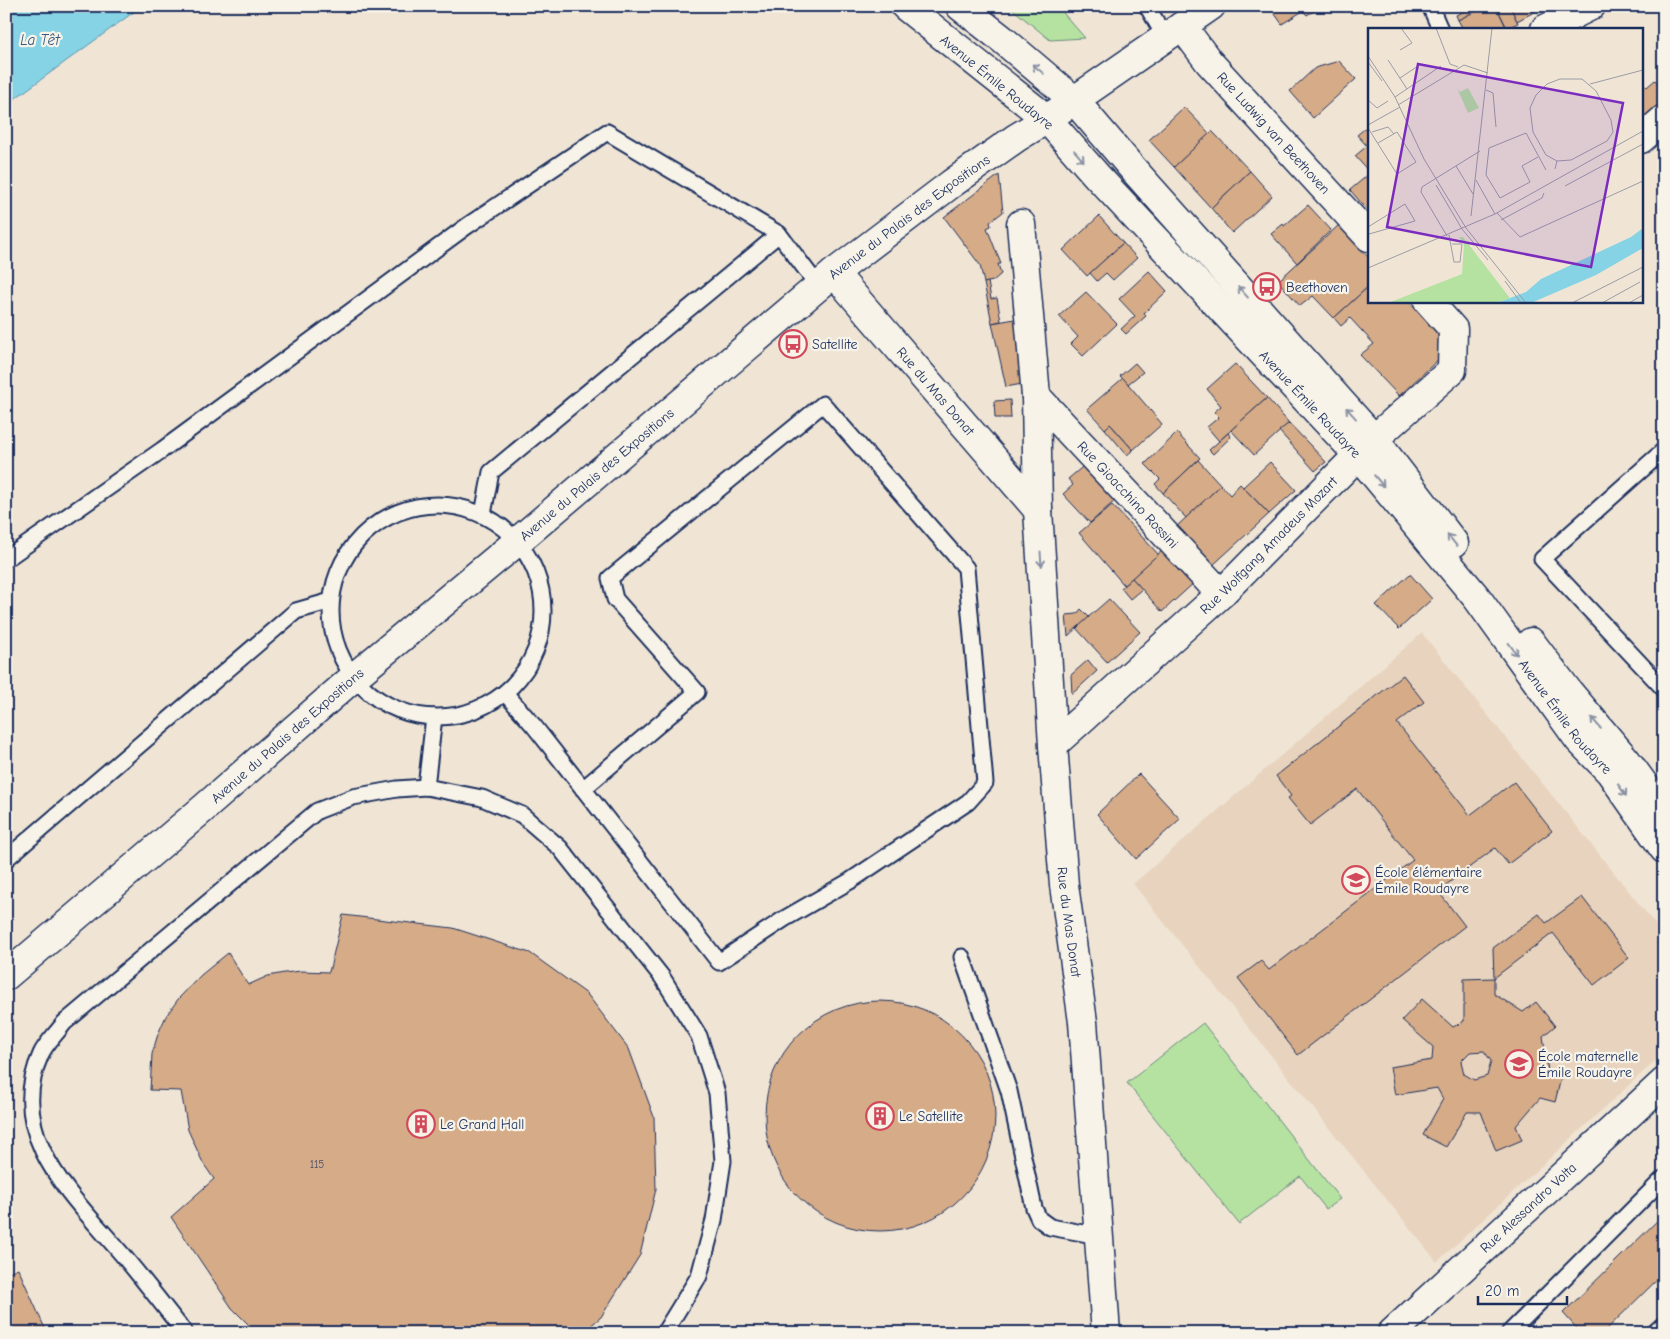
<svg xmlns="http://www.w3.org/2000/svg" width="1670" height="1339" viewBox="0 0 1670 1339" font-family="'Comic Neue',sans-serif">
  <rect width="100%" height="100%" fill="#f0e5d5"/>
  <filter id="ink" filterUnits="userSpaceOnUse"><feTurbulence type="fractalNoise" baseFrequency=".02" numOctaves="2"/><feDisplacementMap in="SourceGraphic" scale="10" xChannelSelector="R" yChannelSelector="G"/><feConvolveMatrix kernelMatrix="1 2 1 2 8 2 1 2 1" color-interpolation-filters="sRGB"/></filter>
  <g filter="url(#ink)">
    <polygon fill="#e8d4be" points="1422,633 1664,935 1664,1053 1437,1262 1133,884"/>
    <g fill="#b5e2a0" stroke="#68887f">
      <polygon points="1009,6 1057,6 1085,38 1050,40"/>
      <polygon points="1203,1023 1340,1199 1326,1209 1300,1176 1239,1224 1127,1083"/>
    </g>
    <polygon fill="#85d3e4" stroke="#5b91ae" points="6,6 142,6 6,105"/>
    <g fill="#d6ab87" stroke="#1b2f5e" fill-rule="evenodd">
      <polygon points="1271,6 1322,6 1307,15 1303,11 1282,24 1270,7"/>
      <polygon points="1474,6 1481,6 1482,8 1458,20 1456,15"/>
      <polygon points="1496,6 1510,6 1518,23 1507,28"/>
      <polygon points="1496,6 1507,29 1463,29 1458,20 1482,8 1484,12"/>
      <polygon points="1510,6 1552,6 1541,12 1540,9 1517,21"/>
      <polygon points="1339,61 1356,79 1313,118 1290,91 1315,68"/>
      <polygon points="1655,80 1664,89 1664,108 1641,124 1641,81 1647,87"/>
      <polygon points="1184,107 1210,134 1174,167 1149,140"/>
      <polygon points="1369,125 1369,172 1355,156 1367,146 1357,135"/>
      <polygon points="1212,131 1250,171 1211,208 1174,167"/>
      <polygon points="1250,171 1272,196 1232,233 1211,208"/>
      <polygon points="1369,174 1369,212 1350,190"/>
      <polygon points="999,175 1003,212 990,222 991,226 987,228 1001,264 998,264 1001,274 993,281 984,283 980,265 944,217"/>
      <polygon points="1308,205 1331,230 1297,263 1271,234 1283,224 1284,226"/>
      <polygon points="1099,216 1123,243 1087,276 1063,250"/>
      <polygon points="1339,225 1369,258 1369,286 1334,318 1313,296 1300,306 1278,281"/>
      <polygon points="1123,243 1137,258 1113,280 1106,273 1097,281 1090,273"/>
      <polygon points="1149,271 1167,291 1144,313 1146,316 1126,334 1121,329 1135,316 1119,299"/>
      <polygon points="988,282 991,299 997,298 1001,321 992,323 984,283"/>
      <polygon points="1369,286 1369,301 1408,301 1439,335 1440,358 1399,396 1360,355 1374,344 1350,318 1341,326 1334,318"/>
      <polygon points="1086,292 1117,324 1083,356 1071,344 1078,337 1059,316"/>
      <polygon points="1015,319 1022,384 1006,387 992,323"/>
      <polygon points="1135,363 1143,372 1128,384 1120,376"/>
      <polygon points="1235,364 1267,398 1219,441 1207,427 1219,417 1214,412 1221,406 1207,389"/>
      <polygon points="1123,378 1162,424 1133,450 1110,424 1105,429 1087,409"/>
      <polygon points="1267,398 1289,423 1254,455 1231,430"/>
      <polygon points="1010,400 1011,418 995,418 994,401"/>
      <polygon points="1289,423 1326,462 1315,471 1279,431"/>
      <polygon points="1110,424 1133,450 1127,455 1105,429"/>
      <polygon points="1177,433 1200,458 1163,493 1155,484 1160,479 1145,464"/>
      <polygon points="1228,433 1231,437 1213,454 1209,450"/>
      <polygon points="1198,460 1221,485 1186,518 1163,493"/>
      <polygon points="1270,462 1296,490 1269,514 1243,487"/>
      <polygon points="1087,463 1118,498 1090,523 1063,494 1073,485 1068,479"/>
      <polygon points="1240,484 1269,514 1212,566 1176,527 1221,485 1230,495"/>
      <polygon points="1112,505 1159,555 1124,585 1079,533"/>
      <polygon points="1165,548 1196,581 1162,612 1132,578"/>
      <polygon points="1410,574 1432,599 1399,629 1376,605"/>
      <polygon points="1132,578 1142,589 1130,599 1121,588"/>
      <polygon points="1109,599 1140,632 1107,662 1076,628"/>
      <polygon points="1081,609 1089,617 1068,636 1066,615 1077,614"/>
      <polygon points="1088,660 1097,671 1072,694 1071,675"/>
      <polygon points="1403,675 1424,702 1397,723 1470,815 1514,782 1552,831 1508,864 1495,848 1438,891 1465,926 1298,1055 1238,978 1261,961 1269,970 1413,860 1357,789 1310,825 1288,798 1291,796 1276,776"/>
      <polygon points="1139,774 1180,819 1136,859 1097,814"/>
      <polygon points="1582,897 1629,958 1594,985 1553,933 1494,978 1493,948 1539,914 1546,923"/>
      <polygon points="343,915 453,928 530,953 587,994 629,1049 654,1117 656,1189 640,1255 601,1317 582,1333 257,1333 232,1308 171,1217 214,1179 203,1163 188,1130 181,1091 150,1090 152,1054 158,1034 166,1016 179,998 201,975 228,953 248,985 268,976 284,973 301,971 329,972"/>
      <path d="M 1494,978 L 1494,994 L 1523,1012 L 1536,1002 L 1555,1026 L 1543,1036 L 1548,1071 L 1562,1074 L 1555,1102 L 1540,1098 L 1516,1126 L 1522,1140 L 1496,1151 L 1481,1112 L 1467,1112 L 1446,1147 L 1423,1135 L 1443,1099 L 1437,1088 L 1395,1095 L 1390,1067 L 1432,1060 L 1433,1047 L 1402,1020 L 1422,999 L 1453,1027 L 1464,1021 L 1464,979 ZM 1484,1051 L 1491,1061 L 1487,1076 L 1474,1080 L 1464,1074 L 1461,1061 L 1470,1052 Z"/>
      <circle cx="880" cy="1116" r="115"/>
      <polygon points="1664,1214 1664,1273 1603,1333 1581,1333 1563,1313"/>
      <polygon points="18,1268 47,1333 6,1333 6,1273"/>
    </g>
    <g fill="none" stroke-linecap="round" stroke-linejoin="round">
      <defs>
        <g id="service">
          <polyline points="1147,6 1165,37"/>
          <polyline points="1430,6 1440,29"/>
          <polyline points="1664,450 1542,559 1664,689"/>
          <circle cx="437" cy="611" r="106"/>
          <polyline points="483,514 491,472 779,234"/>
          <polyline points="6,559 162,450 467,226 607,132 779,234 819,287"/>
          <polyline points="505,693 534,726 719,962 784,919 850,881 968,802 985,783 966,568 823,404 610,578 615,599 697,692 583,789"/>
          <polyline points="426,787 434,717"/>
          <polyline points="6,859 296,611 331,601"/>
          <polyline points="962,957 1009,1091 1034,1208 1039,1219 1050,1227 1099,1236"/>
          <path d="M 185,1333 C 161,1303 138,1272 113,1244 C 66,1190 6,1131 41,1054 C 46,1043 57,1033 64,1023 L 317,811 L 353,797 L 397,789 L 426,787 L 482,798 L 522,815 L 560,848 L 662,977 L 699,1036 L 717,1093 L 723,1161 L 714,1220 L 699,1276 L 664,1333"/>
          <polyline points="1509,1333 1664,1178"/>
          <polyline points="1654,1333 1664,1324"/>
        </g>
        <g id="minor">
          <path id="s1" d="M 1182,26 L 1209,62 L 1369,237"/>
          <polyline points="1545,29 1591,6"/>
          <polyline points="1641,139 1664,119"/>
          <path id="s2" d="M 1021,224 L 1036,396 L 1038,510 L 1053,745 L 1064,885 L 1083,1022 L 1106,1333"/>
          <path id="s3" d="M 834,273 L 1038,510"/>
          <path id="s4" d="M 1036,396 L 1221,594"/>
          <path id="s5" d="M 1053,745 L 1221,594 L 1374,439 L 1452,370 L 1453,329 L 1428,301"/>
          <path id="s6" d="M 1392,1333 L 1664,1082"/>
        </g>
        <g id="tertiary">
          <polyline points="1075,101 1133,169 1374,439 1454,543"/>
          <path id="s7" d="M 1047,119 L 1097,176 L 1358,455 L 1477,598 L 1579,740 L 1610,772 L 1664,849"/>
          <polyline points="1531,642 1568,691 1627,761 1664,812"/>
        </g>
        <g id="secondary">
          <polyline points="905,6 1047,119"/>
          <polyline points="960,6 1002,39 1075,101"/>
          <path id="s8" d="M 6,976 L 204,808 L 354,677 L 518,541 L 834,273 L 951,184 L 1016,138 L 1047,119 L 1211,6"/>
        </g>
      </defs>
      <use href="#service" stroke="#1b2f5e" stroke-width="19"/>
      <use href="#minor" stroke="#1b2f5e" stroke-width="31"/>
      <use href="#tertiary" stroke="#1b2f5e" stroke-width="31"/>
      <use href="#secondary" stroke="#1b2f5e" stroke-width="31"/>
      <use href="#service" stroke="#f7f3e8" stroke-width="15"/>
      <use href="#minor" stroke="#f7f3e8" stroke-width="28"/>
      <use href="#tertiary" stroke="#f7f3e8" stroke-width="28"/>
      <use href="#secondary" stroke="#f7f3e8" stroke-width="28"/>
    </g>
    <defs><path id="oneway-shaft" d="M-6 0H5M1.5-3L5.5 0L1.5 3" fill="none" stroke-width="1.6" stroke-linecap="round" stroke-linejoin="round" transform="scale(1.25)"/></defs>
    <g stroke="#8991a3">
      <use href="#oneway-shaft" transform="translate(1038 69) rotate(-140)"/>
      <use href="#oneway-shaft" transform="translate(1079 156) rotate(49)"/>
      <use href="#oneway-shaft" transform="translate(1243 292) rotate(-132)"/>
      <use href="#oneway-shaft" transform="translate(1351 413) rotate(-132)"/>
      <use href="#oneway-shaft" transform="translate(1379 481) rotate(50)"/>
      <use href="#oneway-shaft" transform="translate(1452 540) rotate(-128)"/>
      <use href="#oneway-shaft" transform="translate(1041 559) rotate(86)"/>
      <use href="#oneway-shaft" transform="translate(1513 649) rotate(54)"/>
      <use href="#oneway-shaft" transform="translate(1596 723) rotate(-130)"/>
      <use href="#oneway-shaft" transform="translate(1622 790) rotate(55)"/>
    </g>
  </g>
  <defs>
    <symbol id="bus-ring" viewBox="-11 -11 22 22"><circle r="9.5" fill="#f7f3e8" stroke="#d1495b" stroke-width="1.5"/><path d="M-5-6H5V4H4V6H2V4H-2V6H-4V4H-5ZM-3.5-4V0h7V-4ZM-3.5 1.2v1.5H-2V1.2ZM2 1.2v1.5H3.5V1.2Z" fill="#d1495b"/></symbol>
    <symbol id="school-ring" viewBox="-11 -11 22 22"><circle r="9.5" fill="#f7f3e8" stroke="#d1495b" stroke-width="1.5"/><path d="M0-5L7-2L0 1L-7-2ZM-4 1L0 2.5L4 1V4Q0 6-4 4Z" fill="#d1495b"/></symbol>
    <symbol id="building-ring" viewBox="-11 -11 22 22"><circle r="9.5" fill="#f7f3e8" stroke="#d1495b" stroke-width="1.5"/><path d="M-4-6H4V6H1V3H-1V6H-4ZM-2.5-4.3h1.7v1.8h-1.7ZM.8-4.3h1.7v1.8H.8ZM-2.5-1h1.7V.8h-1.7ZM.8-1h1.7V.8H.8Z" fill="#d1495b"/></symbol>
  </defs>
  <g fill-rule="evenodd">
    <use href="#bus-ring" x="1251" y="271" width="32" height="32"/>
    <use href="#bus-ring" x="777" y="328" width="32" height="32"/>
    <use href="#school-ring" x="1340" y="864" width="32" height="32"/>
    <use href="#school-ring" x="1503" y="1048" width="32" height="32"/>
    <use href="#building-ring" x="864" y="1100" width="32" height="32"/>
    <use href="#building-ring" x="405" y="1108" width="32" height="32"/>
  </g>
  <g text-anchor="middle" stroke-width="4.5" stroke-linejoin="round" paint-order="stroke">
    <g font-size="11" fill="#4a4e68">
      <text x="317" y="1168">115</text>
    </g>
    <g font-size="14" fill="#1b2f5e" stroke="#f7f3e8">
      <text transform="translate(997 82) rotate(39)" y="5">Avenue Émile Roudayre</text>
      <text dy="5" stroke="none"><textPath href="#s1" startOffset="141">Rue Ludwig van Beethoven</textPath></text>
      <text dy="5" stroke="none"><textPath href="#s8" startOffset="1180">Avenue du Palais des Expositions</textPath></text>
      <text dy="5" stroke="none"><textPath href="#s3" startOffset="156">Rue du Mas Donat</textPath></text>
      <text dy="5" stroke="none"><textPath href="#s7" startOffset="388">Avenue Émile Roudayre</textPath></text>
      <text dy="5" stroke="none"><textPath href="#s8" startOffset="775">Avenue du Palais des Expositions</textPath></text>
      <text dy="5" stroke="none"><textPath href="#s4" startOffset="135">Rue Gioacchino Rossini</textPath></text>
      <text dy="5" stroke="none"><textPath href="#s5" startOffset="294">Rue Wolfgang Amadeus Mozart</textPath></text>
      <text dy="5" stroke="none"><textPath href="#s7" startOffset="792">Avenue Émile Roudayre</textPath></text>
      <text dy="5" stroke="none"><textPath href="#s8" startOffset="370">Avenue du Palais des Expositions</textPath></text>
      <text dy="5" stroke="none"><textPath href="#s2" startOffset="700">Rue du Mas Donat</textPath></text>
      <text dy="5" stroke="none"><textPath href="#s6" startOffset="185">Rue Alessandro Volta</textPath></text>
    </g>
    <g font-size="14" fill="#1b2f5e" stroke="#f7f3e8" text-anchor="start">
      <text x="1286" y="292">Beethoven</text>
      <text x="812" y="349">Satellite</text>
      <text x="1375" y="877">École élémentaire<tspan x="1375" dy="16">Émile Roudayre</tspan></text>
      <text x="1538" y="1061">École maternelle<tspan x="1538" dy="16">Émile Roudayre</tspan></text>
      <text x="899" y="1121">Le Satellite</text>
      <text x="440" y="1129">Le Grand Hall</text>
    </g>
    <g font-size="15" font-style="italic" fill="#365880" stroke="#f7f3e8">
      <text x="40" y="45">La Têt</text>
    </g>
  </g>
  <g transform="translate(1368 28)">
    <rect width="275" height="275" fill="#f0e5d5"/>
    <path d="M 89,60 L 92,64 L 100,60 L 111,80 L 100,85 ZM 91,209 L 95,209 L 142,270 L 129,275 L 20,275 L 94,246 L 96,216 Z" fill="#b5e2a0"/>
    <path d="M 275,200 L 275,220 L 228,247 L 163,275 L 129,275 L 158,264 L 173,251 L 263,209 Z" fill="#85d3e4"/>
    <path fill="none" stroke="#9b9ca5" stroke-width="1" d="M 68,0 L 82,36 L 90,39M 32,22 L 44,15 L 33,0M 0,28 L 27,69 L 56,131 L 98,200M 20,32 L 39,61M 0,34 L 14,53M 32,50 L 53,36M 222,56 L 275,42M 118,62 L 125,65 L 128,99M 27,69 L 73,38M 0,72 L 9,80 L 20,73M 30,77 L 96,37 L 120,45M 0,97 L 32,79M 0,100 L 29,146 L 48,134 L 29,104 L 10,115M 4,104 L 20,99 L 26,106M 170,129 L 154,138 L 162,154 L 132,170 L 118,147 L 121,120 L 158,105 L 178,142M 88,138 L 105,166M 187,141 L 189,133 L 178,127 L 165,104 L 162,80 L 168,67 L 179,56 L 192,51 L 214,51 L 228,63 L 243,92 L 245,104 L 239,113 L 203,132 L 189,133M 108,152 L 127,186M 68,157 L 94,201M 197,158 L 275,116M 129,185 L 152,209 L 275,153M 103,188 L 124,0M 133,192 L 174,170 L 176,165M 0,199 L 37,176 L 47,193 L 1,206M 98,200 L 158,275M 94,201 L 120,232M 81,207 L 86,234 L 92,234 L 94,216 L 84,216M 79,208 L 53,164 L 54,159 L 112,123M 0,240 L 127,186 L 275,103M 137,253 L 153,275M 204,275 L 275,239M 234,275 L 272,254M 261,275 L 275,267"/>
    <path fill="#7b2cbf" fill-opacity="0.15" stroke="#7b2cbf" stroke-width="2.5" d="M 50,36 L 255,75 L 223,239 L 19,199 Z"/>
    <rect width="275" height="275" fill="none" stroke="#1b2f5e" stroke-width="2.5"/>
  </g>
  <rect width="1670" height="1339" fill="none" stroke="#f7f3e8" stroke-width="25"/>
  <rect x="12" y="12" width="1645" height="1314" fill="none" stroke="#1b2f5e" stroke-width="2" filter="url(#ink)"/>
  <path d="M1478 1296v8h89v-8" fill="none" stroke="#1b2f5e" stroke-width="2.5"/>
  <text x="1485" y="1296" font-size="15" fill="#1b2f5e" stroke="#f7f3e8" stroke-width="4" paint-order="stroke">20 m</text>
</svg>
